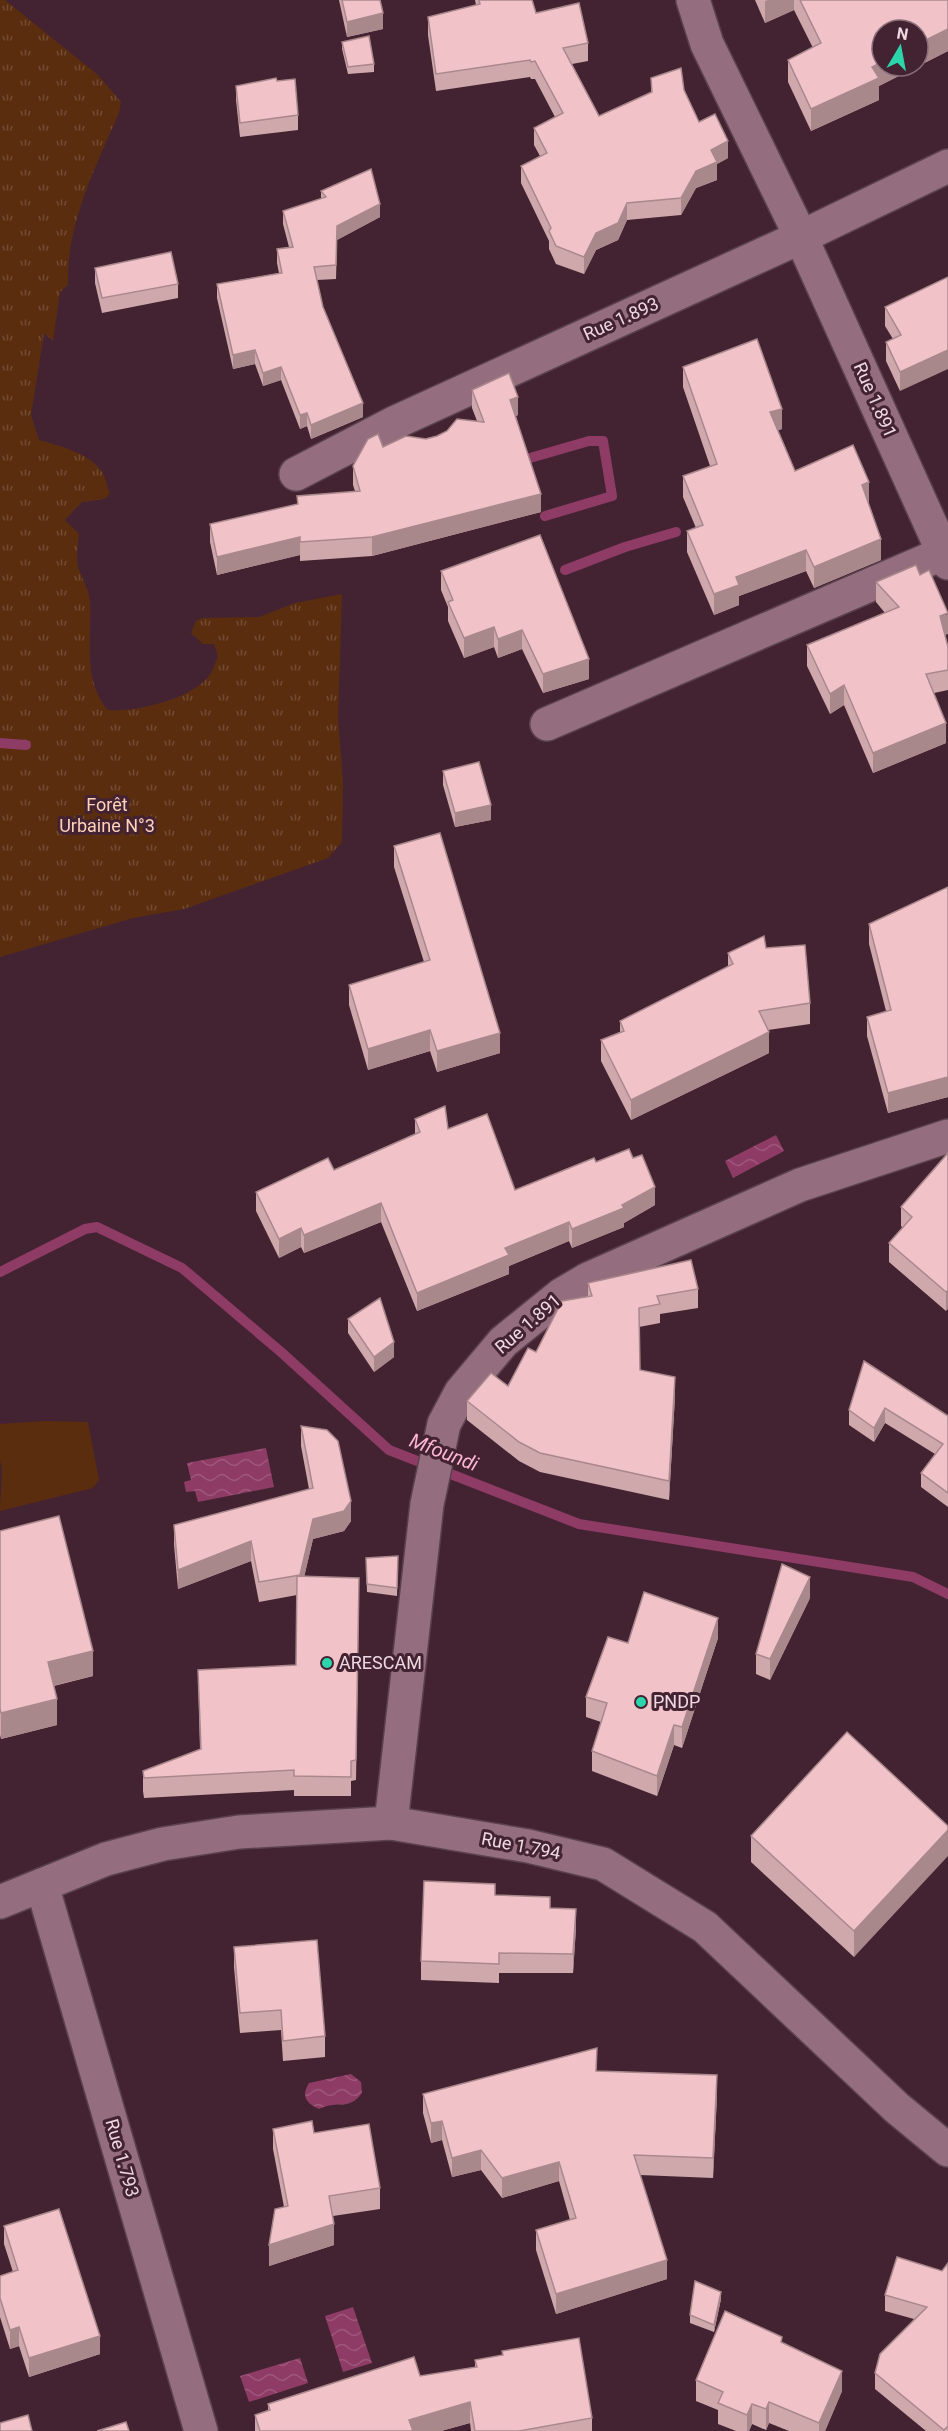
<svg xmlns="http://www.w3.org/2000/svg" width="948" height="2431" viewBox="0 0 948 2431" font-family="Roboto,sans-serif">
  <defs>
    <pattern id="park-tufts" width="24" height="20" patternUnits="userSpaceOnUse" patternTransform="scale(1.5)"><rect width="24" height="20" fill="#5a2d0f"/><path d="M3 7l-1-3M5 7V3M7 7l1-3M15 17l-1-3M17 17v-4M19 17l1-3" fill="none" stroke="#724b32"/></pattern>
    <pattern id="water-waves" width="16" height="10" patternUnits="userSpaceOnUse" patternTransform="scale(1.5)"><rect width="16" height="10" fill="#8e3b65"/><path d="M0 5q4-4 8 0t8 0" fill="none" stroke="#9e577b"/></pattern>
  </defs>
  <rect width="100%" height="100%" fill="#432332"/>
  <path fill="#5a2d0f" d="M 44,1421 L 88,1422 L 99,1480 L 93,1488 L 0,1511 C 0,1499 4,1469 0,1461 L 0,1424 Z"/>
  <path fill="url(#park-tufts)" d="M 0,0 L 5,0 L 98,75 L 121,102 L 119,113 C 95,168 66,225 68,285 L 60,292 L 53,341 L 44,333 L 31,415 L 39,440 C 58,445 86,453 99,468 C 105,474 107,486 110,494 L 104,499 L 82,502 L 65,520 L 79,534 C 78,544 76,558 78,567 C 82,579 89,589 90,602 C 92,638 82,681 108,710 C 135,713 196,698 211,673 C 214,668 216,661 218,656 L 214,644 L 203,644 L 191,633 L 196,621 L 202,618 L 259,617 L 295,603 L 342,594 L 338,719 L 343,781 L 342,842 L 328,858 L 184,909 L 133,918 L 0,957 Z"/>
  <g fill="url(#water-waves)">
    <polygon points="776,1135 784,1151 733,1178 725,1161"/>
    <polygon points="266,1448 274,1487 198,1502 195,1491 186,1492 184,1482 191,1480 187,1463"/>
    <path d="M 351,2074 L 361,2082 L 362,2093 C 348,2112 339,2099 319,2109 C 306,2103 301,2096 309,2083 Z"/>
    <polygon points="353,2307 372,2363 343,2372 325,2316"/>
    <polygon points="300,2358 308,2383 249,2402 240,2376"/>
  </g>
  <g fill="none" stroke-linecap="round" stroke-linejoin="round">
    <g stroke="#8e3b65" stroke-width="10">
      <polyline points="530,458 589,441 603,441 612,496 545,516"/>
      <polyline points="565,570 625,547 676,532"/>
      <polyline points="0,743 26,745"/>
      <polyline points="0,1272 85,1229 97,1227 182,1268 281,1352 389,1450 579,1524 913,1577 948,1594"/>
    </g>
    <defs>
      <g id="minor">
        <polyline points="693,0 707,44 801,237 948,563"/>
        <polyline points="296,474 396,422 801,237 948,166"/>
        <polyline points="547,724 944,553"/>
        <polyline points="391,1823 427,1504 444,1424 461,1392 503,1342 561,1295 588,1279 800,1185 948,1136"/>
        <polyline points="42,1885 201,2431"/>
        <polyline points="0,1902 106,1859 163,1844 239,1832 391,1823 528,1846 603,1864 705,1927 897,2108 948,2150"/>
      </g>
    </defs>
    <use href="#minor" stroke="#5b414e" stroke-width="36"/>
    <use href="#minor" stroke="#946e7e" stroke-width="33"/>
  </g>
  <g fill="#cfa8ac">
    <polygon points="339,0 380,0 383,29 347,37"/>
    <polygon points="475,0 532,0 536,13 588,43 588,61 572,64 599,116 651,93 651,78 684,90 699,122 728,158 717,164 717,180 696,188 681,215 627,220 618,240 596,250 584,274 556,264 549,249 549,241 521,183 521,166 540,156 534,145 534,128 555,117 535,79 531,79 530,77 436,91 428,35 428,17 476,5"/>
    <polygon points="755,0 948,0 948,51 879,86 879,100 811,131 788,82 788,60 813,48 794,10 765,23"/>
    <polygon points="342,42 374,64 374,72 348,74 342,49"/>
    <polygon points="277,81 298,115 298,130 240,137 236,100 236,86"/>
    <polygon points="321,191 380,217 337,240 336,279 317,280 323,307 363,417 311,439 307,426 300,429 281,380 263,386 255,364 233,369 217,298 217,284 279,273 277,263 277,249 289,247 283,224 283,211 321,199"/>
    <polygon points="95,268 178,284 178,298 102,313 95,283"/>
    <polygon points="948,277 900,391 886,361 886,342 893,339 885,326 885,307"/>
    <polygon points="683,367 782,429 778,430 795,471 869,503 868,503 881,560 814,588 806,571 739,596 739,605 714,615 687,552 687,531 696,528 683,497 683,476 710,466 683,387"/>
    <polygon points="472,390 518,415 516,416 541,512 372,556 300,561 300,555 217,575 210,542 210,524 355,491 353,485 353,466 383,447 437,436 477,421 472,408"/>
    <polygon points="441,571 589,679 543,693 522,649 498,658 494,647 464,658 448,621 448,607 441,590"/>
    <polygon points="876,582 945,635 948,647 948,690 934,693 946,743 873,773 844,705 830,714 807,666 807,645 885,613 876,602"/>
    <polygon points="443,771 491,820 455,827 443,785"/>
    <polygon points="394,846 500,1053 437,1072 430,1051 368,1070 349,1005 349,985 424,962 394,867"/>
    <polygon points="948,887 948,1097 888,1113 867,1036 867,1017 886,1011 869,944 869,924"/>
    <polygon points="766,948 810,1003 810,1024 768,1030 769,1053 631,1120 601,1061 601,1040 620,1032 620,1021 728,967 728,953"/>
    <polygon points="415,1119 448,1129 515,1190 596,1162 633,1158 655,1205 624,1223 624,1227 572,1248 569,1241 509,1266 509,1274 417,1311 381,1222 304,1253 301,1247 279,1258 256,1211 256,1192 334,1170 415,1134"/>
    <polygon points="948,1153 946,1311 889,1262 889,1243 903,1228 901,1226 901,1207"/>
    <polygon points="588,1283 698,1289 698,1308 660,1314 660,1323 639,1327 640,1370 675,1396 669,1500 540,1472 519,1461 467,1420 467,1401 508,1386 536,1352 588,1297"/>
    <polygon points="348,1319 394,1357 374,1372 348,1333"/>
    <polygon points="864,1361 948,1416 948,1507 921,1487 921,1473 935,1454 885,1423 874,1442 849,1425 849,1410"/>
    <polygon points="301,1426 351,1521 344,1531 313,1539 304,1577 359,1598 356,1780 351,1781 351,1796 294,1796 294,1790 144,1798 143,1791 143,1771 200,1750 198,1670 296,1665 297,1595 259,1602 251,1561 178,1589 174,1545 174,1525 309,1489 301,1446"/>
    <polygon points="0,1531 93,1676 54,1686 57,1725 1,1739 0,1735"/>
    <polygon points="398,1556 397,1596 367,1592 366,1558"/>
    <polygon points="810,1598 770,1680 756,1674 756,1654"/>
    <polygon points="718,1638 682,1748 674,1745 657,1796 592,1771 592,1751 601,1722 586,1717 586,1697 628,1643"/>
    <polygon points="948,1826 854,1957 751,1862 751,1836"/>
    <polygon points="495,1895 550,1908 576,1928 573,1973 499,1973 499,1983 421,1980 421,1961"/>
    <polygon points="234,1947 325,2036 325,2057 283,2061 281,2030 240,2033 234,1967"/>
    <polygon points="597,2071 717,2095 713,2178 640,2175 667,2279 556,2314 536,2250 536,2230 570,2220 559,2181 502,2198 481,2170 452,2177 442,2140 431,2143 423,2113 423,2094"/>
    <polygon points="273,2129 314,2133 380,2188 380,2209 333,2216 334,2245 269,2266 284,2207 273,2149"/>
    <polygon points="4,2226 100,2354 29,2377 19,2346 10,2349 0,2317 0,2276 13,2272 4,2244"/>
    <polygon points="942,2271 948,2431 926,2431 875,2389 875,2373 914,2319 885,2311 885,2295"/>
    <polygon points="721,2299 714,2332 690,2323 690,2315"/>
    <polygon points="782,2343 842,2391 825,2431 789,2431 769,2423 766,2430 752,2424 749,2431 736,2431 718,2424 718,2410 696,2401 696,2380"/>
    <polygon points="502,2351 592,2418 592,2431 471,2431 470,2423 441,2431 255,2431 255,2415 268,2410 268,2404 420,2376 475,2367 475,2360 502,2356"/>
  </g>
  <g fill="#a9888c">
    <polygon points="768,0 794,0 794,10 765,23 765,1"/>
    <polygon points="383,13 383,29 347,37 347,22"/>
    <polygon points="948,29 948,51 879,86 879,100 811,131 811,109 872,67 882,62 882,66 918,66 918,44"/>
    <polygon points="728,141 728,158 717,164 717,180 696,188 681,215 681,198 696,171 711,150"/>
    <polygon points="627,203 627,220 618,240 596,250 584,274 584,257 596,233"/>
    <polygon points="380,204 380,217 337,240 336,279 337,226"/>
    <polygon points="255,350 255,364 233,369 233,355"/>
    <polygon points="948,350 948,369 900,391 900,372"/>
    <polygon points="281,367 281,380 263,386 263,373"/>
    <polygon points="518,397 518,415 510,418 510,400"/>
    <polygon points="363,403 363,417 311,439 311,425"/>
    <polygon points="782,409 782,429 770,433 770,412"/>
    <polygon points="307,413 307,426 300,429 300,415"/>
    <polygon points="869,482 869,503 862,505 862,485"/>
    <polygon points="541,494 541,512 372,556 372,537"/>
    <polygon points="300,537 300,555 217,575 217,557"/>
    <polygon points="881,539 881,560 814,588 814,567"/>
    <polygon points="806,550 806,571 739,596 739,605 714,615 714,594 736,577"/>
    <polygon points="948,614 948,634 940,637 940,616"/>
    <polygon points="494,627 494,647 464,658 464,638"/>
    <polygon points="522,630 522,649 498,658 498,639"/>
    <polygon points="589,659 589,679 543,693 543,674"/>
    <polygon points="844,685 844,705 830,714 830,694"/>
    <polygon points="946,723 946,743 873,773 873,753"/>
    <polygon points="491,805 491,820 455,827 455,813"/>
    <polygon points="430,1030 430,1051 368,1070 368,1049"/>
    <polygon points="769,1032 769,1053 631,1120 631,1100"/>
    <polygon points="500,1033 500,1053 437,1072 437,1051"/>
    <polygon points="948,1077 948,1097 888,1113 888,1093"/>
    <polygon points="655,1187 655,1205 624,1223 624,1227 572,1248 572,1229 622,1205"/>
    <polygon points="381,1203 381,1222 304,1253 304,1235"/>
    <polygon points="569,1222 569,1241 509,1266 509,1274 417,1311 417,1293 505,1248"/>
    <polygon points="301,1228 301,1247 279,1258 279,1239"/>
    <polygon points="948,1290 948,1309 946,1311 946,1292"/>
    <polygon points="394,1342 394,1357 374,1372 374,1357"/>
    <polygon points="675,1377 675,1396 669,1500 669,1481"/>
    <polygon points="885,1408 885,1423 874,1442 874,1428"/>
    <polygon points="351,1501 351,1521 344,1531 313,1539 300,1595 300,1575 313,1519"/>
    <polygon points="251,1541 251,1561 178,1589 178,1570"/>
    <polygon points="810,1577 810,1598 770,1680 770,1659"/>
    <polygon points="718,1618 718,1638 682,1748 682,1727"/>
    <polygon points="93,1651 93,1676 48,1687 48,1662"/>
    <polygon points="57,1699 57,1725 1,1739 1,1713"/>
    <polygon points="674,1725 674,1745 657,1796 657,1776"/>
    <polygon points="948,1830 948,1856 854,1957 854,1931"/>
    <polygon points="576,1909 576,1928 573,1973 573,1954"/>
    <polygon points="717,2075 717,2095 713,2178 713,2158"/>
    <polygon points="442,2121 442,2140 431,2143 431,2123"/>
    <polygon points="481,2150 481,2170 452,2177 452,2158"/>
    <polygon points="559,2162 559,2181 502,2198 502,2178"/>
    <polygon points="334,2224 334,2245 269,2266 269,2245"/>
    <polygon points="667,2260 667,2279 556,2314 556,2294"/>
    <polygon points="721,2292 721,2299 714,2332 714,2325"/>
    <polygon points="19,2327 19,2346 10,2349 10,2330"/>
    <polygon points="100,2336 100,2354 29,2377 29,2358"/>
    <polygon points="842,2371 842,2391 825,2431 819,2431 819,2423"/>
    <polygon points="470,2402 470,2423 441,2431 409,2431 409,2420"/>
    <polygon points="769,2402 769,2423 766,2430 766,2409"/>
    <polygon points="752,2404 752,2424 749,2431 747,2431 747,2415"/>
  </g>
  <g fill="#f1c3c8" stroke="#a9888c" stroke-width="1.5">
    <polygon points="342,0 380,0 383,13 347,22"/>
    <polygon points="479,0 532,0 536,13 579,3 588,43 563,48 599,116 652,92 651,78 681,68 684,90 699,122 715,114 728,141 711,150 717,162 696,171 681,198 627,203 618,223 596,233 584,257 556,246 549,231 551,228 521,166 547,153 534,128 563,113 535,61 531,62 530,60 436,74 428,17 480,4"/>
    <polygon points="800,0 948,0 948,29 918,44 918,30 882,30 882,62 872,67 879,78 811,109 788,60 821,43"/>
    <polygon points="369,36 374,64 348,67 342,42"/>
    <polygon points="276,78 277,81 295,79 298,115 240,123 236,86"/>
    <polygon points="371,169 380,204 337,226 336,265 314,267 323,307 363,403 311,425 307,413 300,415 281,367 263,373 255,350 233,355 217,284 282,273 277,249 293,247 283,211 326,197 321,191"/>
    <polygon points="171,252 178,284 102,298 95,268"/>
    <polygon points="948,277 948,350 900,372 886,342 901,335 885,307"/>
    <polygon points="757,339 782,409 770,412 795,471 853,445 869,482 862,485 881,539 814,567 806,550 736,577 739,585 714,594 687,531 703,525 683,476 717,464 683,367"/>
    <polygon points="509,373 518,397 510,400 541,494 372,537 300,542 300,537 217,557 210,524 298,504 297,496 360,491 353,466 368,439 378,434 383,447 406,436 426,439 437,436 447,431 457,419 484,422 472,390"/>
    <polygon points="540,535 589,659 543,674 522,630 498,639 494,627 464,638 448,602 453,600 441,571"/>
    <polygon points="916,565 920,575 929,570 948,613 940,616 948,647 948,670 926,674 946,723 873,753 844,685 830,694 807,645 899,607 876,582"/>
    <polygon points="479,762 491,805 455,813 443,771"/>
    <polygon points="440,833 500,1033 437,1051 430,1030 368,1049 349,985 430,960 394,846"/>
    <polygon points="948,887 948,1077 888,1093 867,1017 891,1010 869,924"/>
    <polygon points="764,936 766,948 805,945 810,1003 759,1011 769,1032 631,1100 601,1040 624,1031 620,1021 733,964 728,953"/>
    <polygon points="445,1106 448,1129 487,1114 515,1190 594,1158 596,1162 629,1149 633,1158 642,1155 655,1187 622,1205 624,1208 572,1229 569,1222 505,1248 509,1255 417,1293 381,1203 304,1235 301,1228 279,1239 256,1192 328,1158 334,1170 420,1132 415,1119"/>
    <polygon points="948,1153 948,1290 946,1292 889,1243 912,1217 901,1207"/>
    <polygon points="691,1260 698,1289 657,1296 660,1304 639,1308 640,1370 675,1377 669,1481 540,1453 519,1442 467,1401 491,1373 508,1386 528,1348 536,1352 562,1301 592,1296 588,1283"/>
    <polygon points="380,1298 394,1342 374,1357 348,1319"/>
    <polygon points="864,1361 948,1416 948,1493 921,1473 943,1444 885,1408 874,1428 849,1410"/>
    <polygon points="301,1426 327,1430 338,1441 351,1501 344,1511 313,1519 300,1575 259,1582 251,1541 178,1570 174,1525 313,1488"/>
    <polygon points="59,1516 93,1651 48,1662 57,1699 1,1713 0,1709 0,1531"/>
    <polygon points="398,1556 397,1588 367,1584 366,1558"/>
    <polygon points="782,1564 810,1577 770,1659 756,1654"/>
    <polygon points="297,1576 359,1578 356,1760 351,1761 351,1777 294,1776 294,1770 144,1778 143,1771 201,1749 198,1670 296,1665"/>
    <polygon points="644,1592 718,1618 682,1727 674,1725 657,1776 592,1751 607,1703 586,1697 608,1637 628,1643"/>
    <polygon points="847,1732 948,1826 948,1830 854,1931 751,1836"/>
    <polygon points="424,1881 495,1884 495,1895 550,1897 550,1908 576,1909 573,1954 499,1953 499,1964 421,1961"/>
    <polygon points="317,1940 325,2036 283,2041 281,2010 240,2013 234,1947"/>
    <polygon points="597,2048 596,2071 717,2075 713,2158 634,2155 667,2260 556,2294 536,2230 576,2218 559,2162 502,2178 481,2150 452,2158 442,2121 431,2123 423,2094"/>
    <polygon points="312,2121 314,2133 369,2124 380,2188 329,2196 334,2224 269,2245 275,2209 288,2206 273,2129"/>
    <polygon points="59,2209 100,2336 29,2358 19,2327 10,2330 0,2298 0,2276 18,2270 4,2226"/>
    <polygon points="897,2257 942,2271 948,2263 948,2426 944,2430 875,2373 880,2354 927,2307 885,2295"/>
    <polygon points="695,2281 721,2292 714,2325 690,2315"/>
    <polygon points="725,2311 782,2337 781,2342 842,2371 819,2423 769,2402 766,2409 752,2404 747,2415 718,2403 723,2392 696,2380"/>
    <polygon points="579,2338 592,2418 519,2431 475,2431 470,2402 409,2420 413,2431 260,2431 255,2415 270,2410 268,2404 414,2357 420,2376 477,2367 475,2360 503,2355 502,2351"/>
    <polygon points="28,2415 32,2431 0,2431 0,2423"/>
    <polygon points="126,2422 129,2431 97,2431"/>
  </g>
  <g fill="#2cd5ab" stroke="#432332" stroke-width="2">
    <circle cx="327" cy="1663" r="6"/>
    <circle cx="641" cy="1702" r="6"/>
  </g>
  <g text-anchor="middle" stroke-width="6" stroke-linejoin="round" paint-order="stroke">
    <g font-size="18" fill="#eed9e1" stroke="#432332">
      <text transform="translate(621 319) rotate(-24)" y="6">Rue 1.893</text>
      <text transform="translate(875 400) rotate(66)" y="6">Rue 1.891</text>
      <text transform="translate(528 1324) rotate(-41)" y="6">Rue 1.891</text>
      <text transform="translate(521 1846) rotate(11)" y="6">Rue 1.794</text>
      <text transform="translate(122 2158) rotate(74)" y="6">Rue 1.793</text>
    </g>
    <g font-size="18" fill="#ffd2b9" stroke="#432332">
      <text x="107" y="811">Forêt<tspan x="107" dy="21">Urbaine N°3</tspan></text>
    </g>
    <g font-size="18" fill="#eed9e1" stroke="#432332" text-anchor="start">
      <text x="339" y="1669">ARESCAM</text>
      <text x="653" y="1708">PNDP</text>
    </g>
    <g font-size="20" font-style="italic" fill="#fdb5d5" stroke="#432332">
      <text transform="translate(444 1452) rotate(21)" y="7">Mfoundi</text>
    </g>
  </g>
  <g transform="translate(900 48) rotate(10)"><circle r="28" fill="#432332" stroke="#876c78" stroke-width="1.5"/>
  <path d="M0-4.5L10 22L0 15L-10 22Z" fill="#2cd5ab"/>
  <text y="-9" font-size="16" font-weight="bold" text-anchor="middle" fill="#eed9e1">N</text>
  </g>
</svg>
